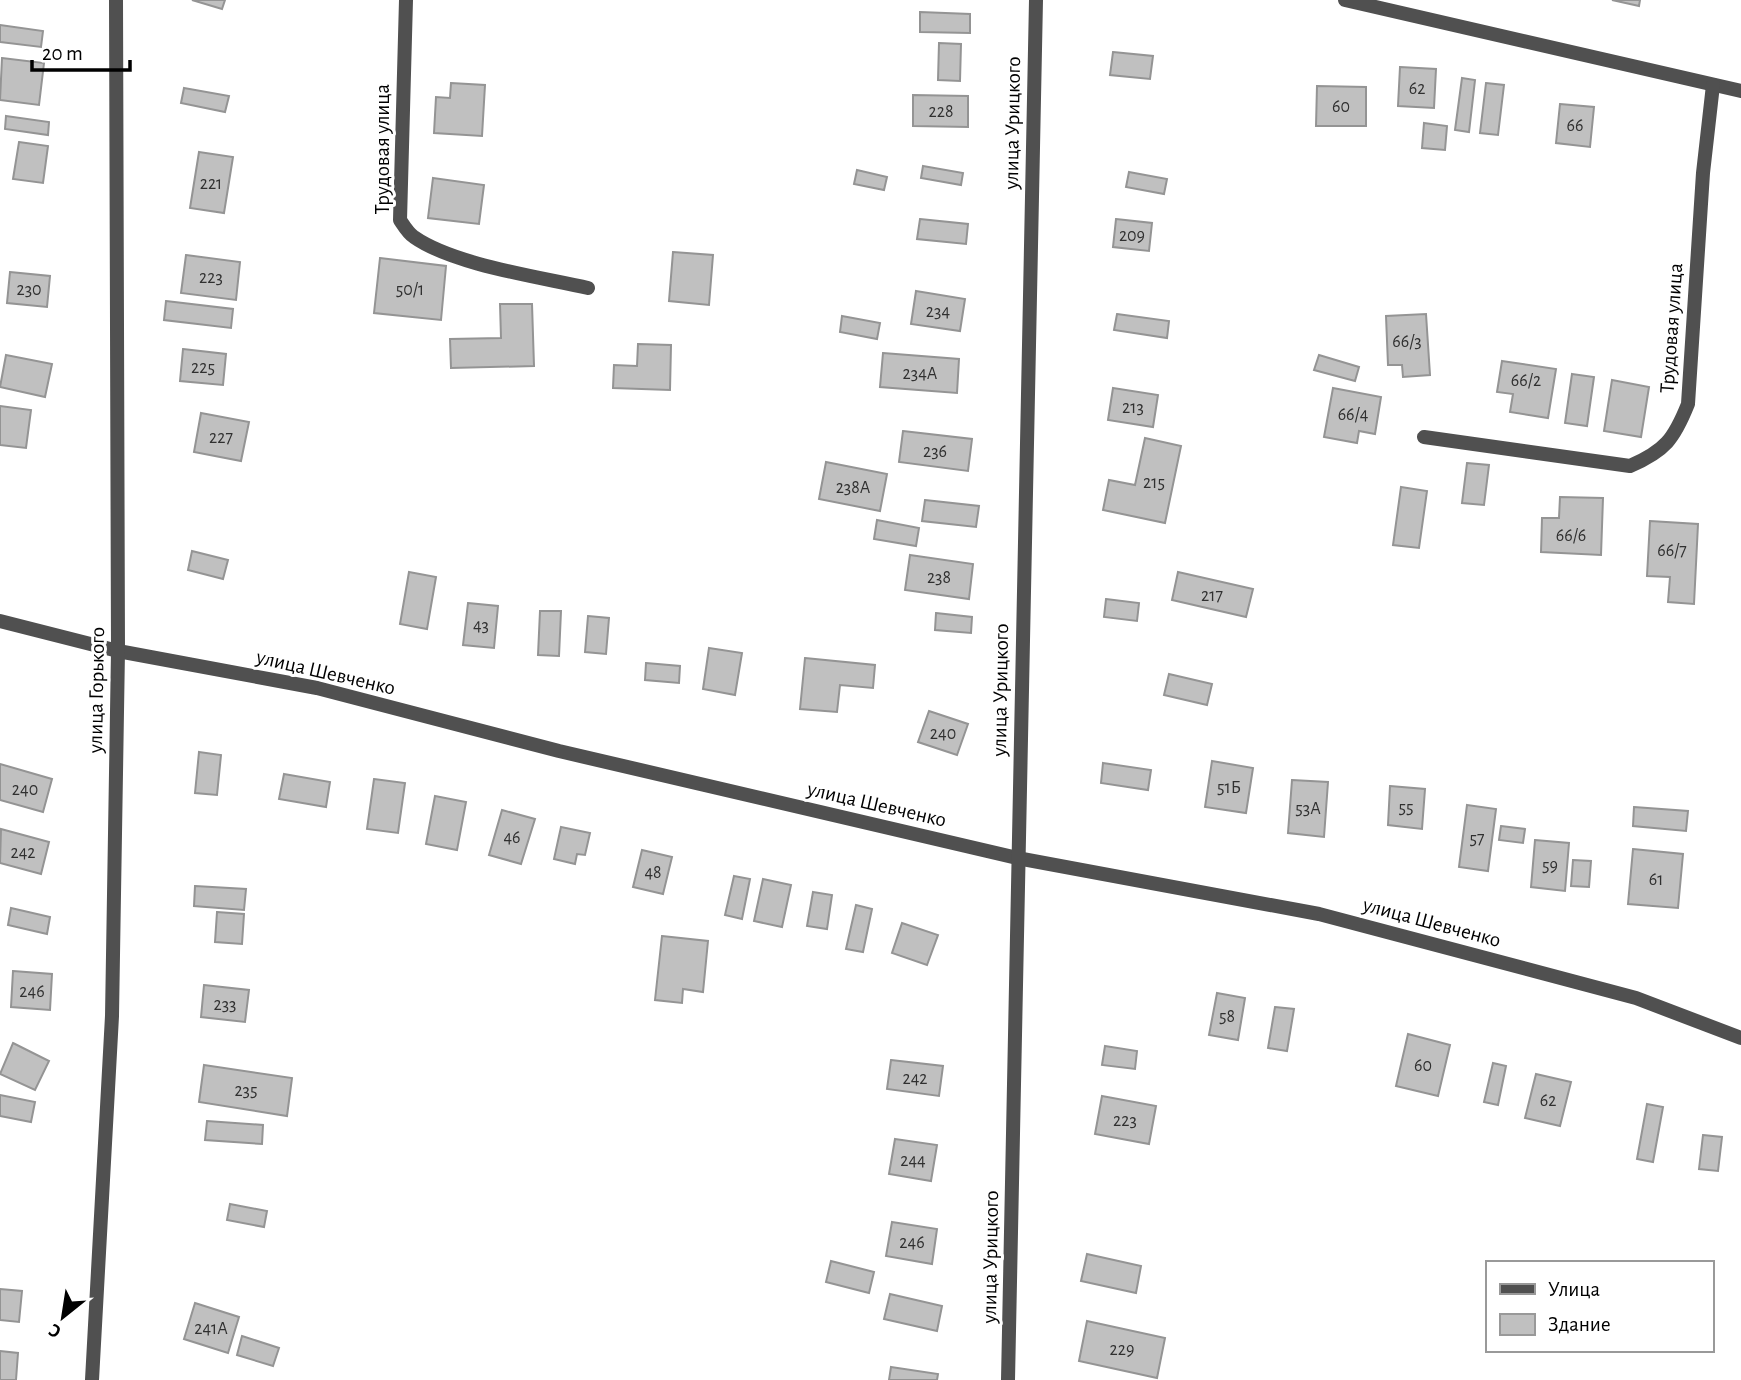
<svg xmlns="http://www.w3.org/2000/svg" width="1741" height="1380" viewBox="0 0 1741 1380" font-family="'Alegreya Sans',sans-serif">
  <rect width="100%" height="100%" fill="#fff"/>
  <g fill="#c0c0c0" stroke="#949494" stroke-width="2">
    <polygon points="192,0 225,0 222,9"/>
    <polygon points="1612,0 1640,0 1639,6"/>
    <polygon points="920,12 970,14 970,33 920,32"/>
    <polygon points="0,25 43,31 41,47 0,42"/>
    <polygon points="939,43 961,44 960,81 938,80"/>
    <polygon points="1113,52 1153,56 1150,79 1110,75"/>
    <polygon points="2,58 44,63 39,105 0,100"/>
    <polygon points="1400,67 1436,69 1434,108 1398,106"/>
    <polygon points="1462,78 1475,80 1469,132 1455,130"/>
    <polygon points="451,83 485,85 482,136 434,133 436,97 450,98"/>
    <polygon points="1486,83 1504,85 1498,135 1480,133"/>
    <polygon points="1317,86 1366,87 1366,126 1316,126"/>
    <polygon points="184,88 229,96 225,112 181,103"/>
    <polygon points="913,95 968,96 968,127 913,126"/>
    <polygon points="1560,104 1594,107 1590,147 1556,143"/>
    <polygon points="6,116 49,122 48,135 5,129"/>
    <polygon points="1424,123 1447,126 1445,150 1422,148"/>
    <polygon points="19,142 48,146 43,183 13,179"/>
    <polygon points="199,152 233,157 224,213 190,208"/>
    <polygon points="923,166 963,173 961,185 921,178"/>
    <polygon points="857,170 887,177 884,190 854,184"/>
    <polygon points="1129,172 1167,179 1164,194 1126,187"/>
    <polygon points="433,178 484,185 479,224 428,218"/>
    <polygon points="920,219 968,224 966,244 917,239"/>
    <polygon points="1116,219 1152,223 1149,251 1113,247"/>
    <polygon points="673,252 713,255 709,305 669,301"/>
    <polygon points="186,255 240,262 236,300 181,293"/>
    <polygon points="380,258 446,266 441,320 374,313"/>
    <polygon points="10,272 50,276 47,307 7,303"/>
    <polygon points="916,291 965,299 960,331 911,324"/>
    <polygon points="166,301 233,309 231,328 164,320"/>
    <polygon points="500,304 532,304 534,366 451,368 450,339 501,338"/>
    <polygon points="1117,314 1169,321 1167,338 1114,330"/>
    <polygon points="1426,314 1430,375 1403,377 1402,365 1388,365 1386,316"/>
    <polygon points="842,316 880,323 877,339 840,332"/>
    <polygon points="638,344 671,345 670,390 613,388 614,365 637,366"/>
    <polygon points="183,349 226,354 223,385 180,381"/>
    <polygon points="883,353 959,359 957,393 880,387"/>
    <polygon points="6,355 52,364 45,397 0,387"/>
    <polygon points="1319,355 1359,367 1355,381 1314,370"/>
    <polygon points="1502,361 1556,369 1548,418 1510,412 1513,394 1497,392"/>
    <polygon points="1572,374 1594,377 1587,426 1565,423"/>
    <polygon points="1612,380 1649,387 1641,437 1604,431"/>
    <polygon points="1113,388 1158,395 1153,427 1108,420"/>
    <polygon points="1333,388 1381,397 1375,434 1359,431 1357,443 1324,437"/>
    <polygon points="0,406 31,410 26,448 0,445"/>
    <polygon points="201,413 249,422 241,461 194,452"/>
    <polygon points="903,431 972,439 968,471 899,462"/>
    <polygon points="1145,438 1181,446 1165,523 1103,510 1109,480 1135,485"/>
    <polygon points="826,462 887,474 880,511 819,499"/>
    <polygon points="1467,463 1489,465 1484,505 1462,503"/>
    <polygon points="1401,487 1427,491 1419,548 1393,545"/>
    <polygon points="1560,497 1603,498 1601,555 1541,552 1542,518 1559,518"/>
    <polygon points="925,500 979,506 976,527 922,521"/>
    <polygon points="877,520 919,528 916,546 874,539"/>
    <polygon points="1650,521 1698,524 1694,604 1668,602 1670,577 1647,576"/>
    <polygon points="192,551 228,560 223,579 188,570"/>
    <polygon points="910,555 973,564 969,599 905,590"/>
    <polygon points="409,572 436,577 427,629 400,624"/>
    <polygon points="1178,572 1253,589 1246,617 1172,600"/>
    <polygon points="1106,599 1139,603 1137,621 1104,617"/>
    <polygon points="468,603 498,606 494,648 463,645"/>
    <polygon points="540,611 561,611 559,656 538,655"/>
    <polygon points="936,613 972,617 971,633 935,630"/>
    <polygon points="588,616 609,618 606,654 585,652"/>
    <polygon points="709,648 742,653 735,695 703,689"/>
    <polygon points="805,658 875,665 873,688 840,685 837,712 800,709"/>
    <polygon points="646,663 680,666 679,683 645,680"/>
    <polygon points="1169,674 1212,684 1207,705 1164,695"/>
    <polygon points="929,711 968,724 957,755 918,742"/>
    <polygon points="199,752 221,755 217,795 195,793"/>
    <polygon points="1212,761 1253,768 1246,813 1205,807"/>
    <polygon points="1103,763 1151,770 1148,790 1101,783"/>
    <polygon points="0,764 52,779 43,812 0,800"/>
    <polygon points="284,774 330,782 326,807 279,799"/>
    <polygon points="374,779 405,783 398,833 367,829"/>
    <polygon points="1292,780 1328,782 1324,837 1288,833"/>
    <polygon points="1390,786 1425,789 1422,829 1388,825"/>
    <polygon points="435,796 466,802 457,850 426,844"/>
    <polygon points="1467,805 1496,809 1488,871 1459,867"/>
    <polygon points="1634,807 1688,811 1686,831 1633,826"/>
    <polygon points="502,810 535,819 521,864 489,855"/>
    <polygon points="1501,826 1525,829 1523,843 1499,840"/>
    <polygon points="561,827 590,833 585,855 577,854 575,864 554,859"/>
    <polygon points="1,829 49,842 41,874 0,863"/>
    <polygon points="1535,840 1569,843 1565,891 1531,887"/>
    <polygon points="1633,849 1683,854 1678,908 1628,904"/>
    <polygon points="642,850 672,857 663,894 633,887"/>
    <polygon points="1573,860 1591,861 1589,887 1571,886"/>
    <polygon points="734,876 750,879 742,919 725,915"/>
    <polygon points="763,879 791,885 782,927 754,921"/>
    <polygon points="195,886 246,889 244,910 194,906"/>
    <polygon points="813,892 832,895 827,929 807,926"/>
    <polygon points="856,905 872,909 863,952 846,949"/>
    <polygon points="11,908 50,917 47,934 8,925"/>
    <polygon points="217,912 244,914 242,944 215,942"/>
    <polygon points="902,923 938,935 927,965 892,953"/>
    <polygon points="662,936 708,941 703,992 683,989 682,1003 655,1000"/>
    <polygon points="13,971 52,974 50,1010 11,1007"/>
    <polygon points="204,985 249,990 245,1022 201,1017"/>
    <polygon points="1217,993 1245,998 1238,1040 1209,1035"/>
    <polygon points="1275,1007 1294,1009 1287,1051 1268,1048"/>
    <polygon points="1408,1034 1450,1045 1438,1096 1396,1086"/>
    <polygon points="13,1043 49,1061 35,1090 0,1074"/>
    <polygon points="1105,1046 1137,1051 1135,1069 1102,1065"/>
    <polygon points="891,1060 943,1066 939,1096 887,1089"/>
    <polygon points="1493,1063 1506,1066 1498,1105 1484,1102"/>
    <polygon points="204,1065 292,1078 287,1116 199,1102"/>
    <polygon points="1536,1074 1571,1082 1560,1126 1525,1118"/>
    <polygon points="0,1095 35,1102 31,1122 0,1116"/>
    <polygon points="1102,1096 1156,1106 1149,1144 1095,1134"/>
    <polygon points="1647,1104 1663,1107 1653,1162 1637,1159"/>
    <polygon points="207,1121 263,1125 262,1144 205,1140"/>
    <polygon points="1703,1135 1722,1137 1718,1171 1699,1169"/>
    <polygon points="895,1139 937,1145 931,1181 889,1174"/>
    <polygon points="230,1204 267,1211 264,1227 227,1220"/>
    <polygon points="892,1222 937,1229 932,1264 886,1256"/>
    <polygon points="1087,1254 1141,1266 1136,1293 1081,1281"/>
    <polygon points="831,1261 874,1272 869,1293 826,1282"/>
    <polygon points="0,1289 22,1291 19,1322 0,1320"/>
    <polygon points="890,1294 942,1306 937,1331 884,1319"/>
    <polygon points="195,1303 239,1317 228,1353 184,1339"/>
    <polygon points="1087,1321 1165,1338 1157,1378 1079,1361"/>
    <polygon points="242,1336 279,1348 273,1366 237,1355"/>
    <polygon points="0,1351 18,1353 16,1380 0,1380"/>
    <polygon points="891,1367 938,1374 937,1380 889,1380"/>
  </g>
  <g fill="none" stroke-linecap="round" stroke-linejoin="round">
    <g stroke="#505050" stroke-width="14">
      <path d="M 406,0 L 400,220 C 404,226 408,233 414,237 C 454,265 540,277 588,288"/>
      <polyline points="1345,0 1741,91"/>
      <path d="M 1424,437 L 1630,466 C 1665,451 1674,439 1688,404 L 1703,173 L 1713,85"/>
      <polyline points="0,621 118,651 317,688 559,751 1017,858 1319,914 1636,998 1741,1038"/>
      <polyline points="92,1380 112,1016 118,651 116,0"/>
      <polyline points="1008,1380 1036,0"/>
    </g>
  </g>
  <g text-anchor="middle" stroke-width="6" stroke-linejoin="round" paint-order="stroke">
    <g font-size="18" fill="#303030">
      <text x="1417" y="94">62</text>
      <text x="1341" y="112">60</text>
      <text x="941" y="117">228</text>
      <text x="1575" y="131">66</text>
      <text x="211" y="189">221</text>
      <text x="1132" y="241">209</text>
      <text x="211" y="283">223</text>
      <text x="29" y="295">230</text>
      <text x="410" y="295">50/1</text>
      <text x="938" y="317">234</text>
      <text x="1407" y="347">66/3</text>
      <text x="203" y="373">225</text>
      <text x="920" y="379">234А</text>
      <text x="1526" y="386">66/2</text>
      <text x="1133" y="413">213</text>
      <text x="1353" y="420">66/4</text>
      <text x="221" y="443">227</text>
      <text x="935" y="457">236</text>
      <text x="1154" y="488">215</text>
      <text x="853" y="493">238А</text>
      <text x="1571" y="541">66/6</text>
      <text x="1672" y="556">66/7</text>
      <text x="939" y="583">238</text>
      <text x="1212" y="601">217</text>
      <text x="481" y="631">43</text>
      <text x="943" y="739">240</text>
      <text x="1229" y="793">51Б</text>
      <text x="25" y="795">240</text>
      <text x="1406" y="813">55</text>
      <text x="1308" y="814">53А</text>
      <text x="512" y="843">46</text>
      <text x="1477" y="844">57</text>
      <text x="23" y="858">242</text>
      <text x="1550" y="871">59</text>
      <text x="653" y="878">48</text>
      <text x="1656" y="885">61</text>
      <text x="32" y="997">246</text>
      <text x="225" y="1010">233</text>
      <text x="1227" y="1022">58</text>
      <text x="1423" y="1071">60</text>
      <text x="915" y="1084">242</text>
      <text x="246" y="1096">235</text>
      <text x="1548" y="1106">62</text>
      <text x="1125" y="1126">223</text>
      <text x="913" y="1166">244</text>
      <text x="912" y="1248">246</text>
      <text x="211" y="1334">241А</text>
      <text x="1122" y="1355">229</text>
    </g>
    <g font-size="21" fill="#000" stroke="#fff">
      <text transform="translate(1012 123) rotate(-89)" y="7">улица Урицкого</text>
      <text transform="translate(382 149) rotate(-90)" y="7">Трудовая улица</text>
      <text transform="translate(1671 328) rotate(-86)" y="7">Трудовая улица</text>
      <text transform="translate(326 672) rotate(13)" y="7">улица Шевченко</text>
      <text transform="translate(96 690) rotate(-89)" y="7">улица Горького</text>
      <text transform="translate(1000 690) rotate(-89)" y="7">улица Урицкого</text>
      <text transform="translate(877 804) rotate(13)" y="7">улица Шевченко</text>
      <text transform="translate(1432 922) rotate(15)" y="7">улица Шевченко</text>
      <text transform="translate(990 1257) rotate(-89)" y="7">улица Урицкого</text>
    </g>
  </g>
  <rect x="1486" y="1261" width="228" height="91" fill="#ffffff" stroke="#999999" stroke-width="2"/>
  <rect x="1500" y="1284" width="35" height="10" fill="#505050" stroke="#999999" stroke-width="2"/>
  <text x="1548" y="1296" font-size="21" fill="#000000">Улица</text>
  <rect x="1500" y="1314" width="35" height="21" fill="#c0c0c0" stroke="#999999" stroke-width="2"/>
  <text x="1548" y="1331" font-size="21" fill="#000000">Здание</text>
  <g transform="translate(63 1317) rotate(210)" stroke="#ffffff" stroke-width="5" paint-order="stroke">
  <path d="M0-5L12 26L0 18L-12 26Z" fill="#000000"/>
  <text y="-10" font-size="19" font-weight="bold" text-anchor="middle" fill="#000000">С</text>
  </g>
  <path d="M32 60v10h98v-10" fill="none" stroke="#000000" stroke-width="3.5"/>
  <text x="42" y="60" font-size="21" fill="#000000" stroke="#ffffff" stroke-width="5" paint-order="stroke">20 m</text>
</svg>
